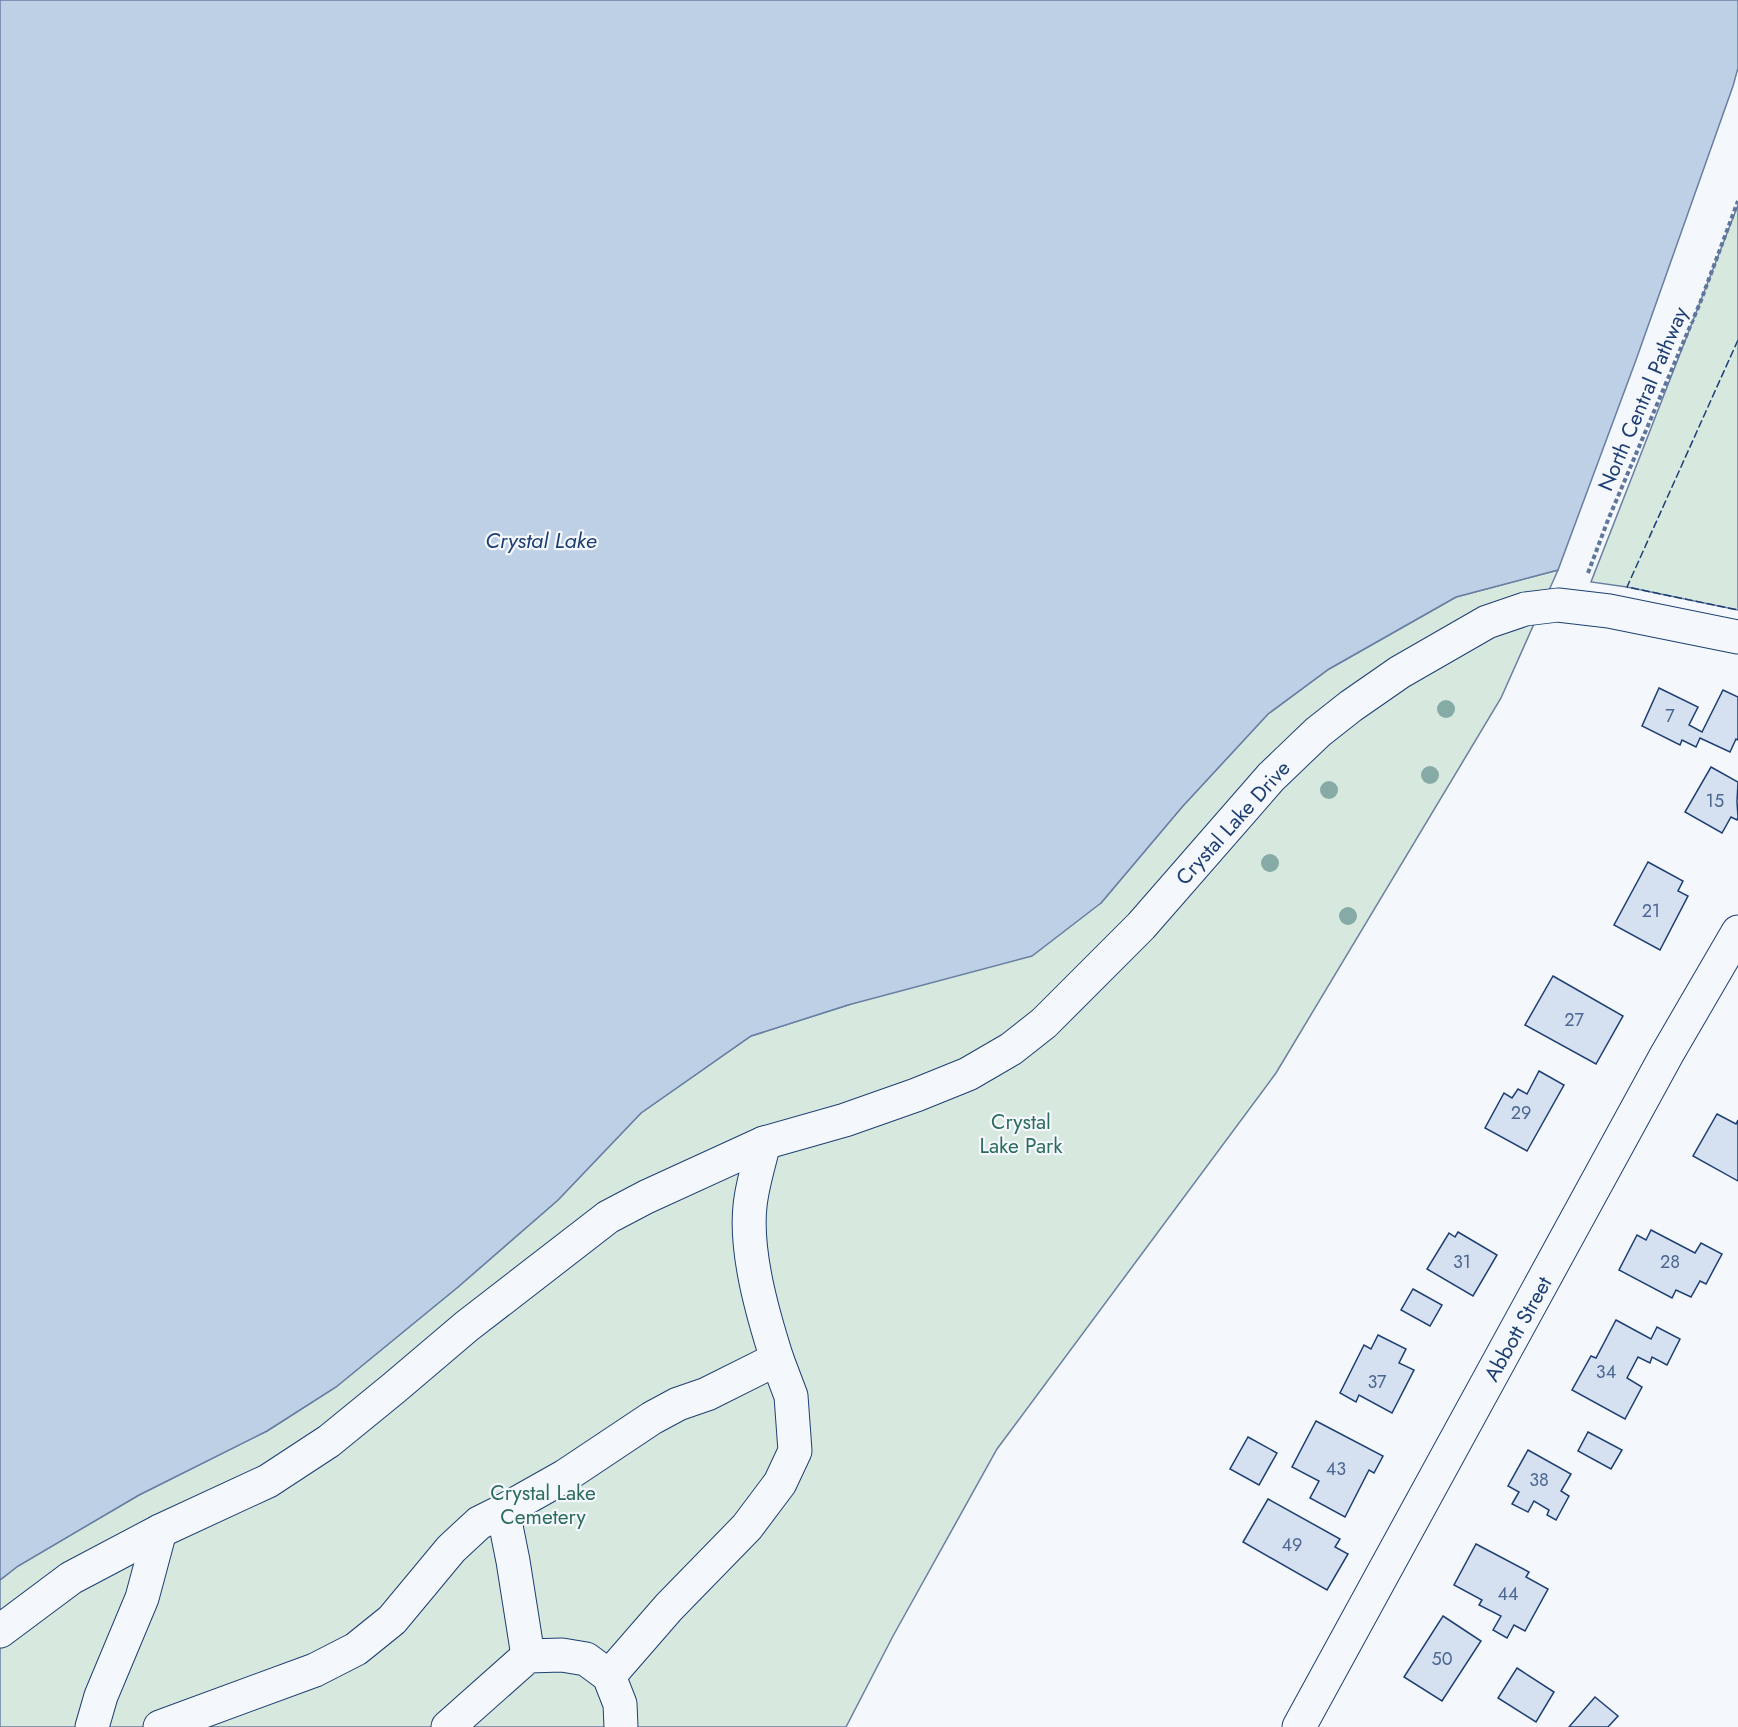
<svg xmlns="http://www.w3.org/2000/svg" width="1738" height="1727" viewBox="0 0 1738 1727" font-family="Jost,sans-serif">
  <rect width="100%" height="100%" fill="#f4f7fb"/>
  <g fill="#d7e8df" stroke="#687fa3" stroke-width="1.5">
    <polygon points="1738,205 1738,610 1627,587 1591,582"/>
    <polygon points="1558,570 1501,698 1276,1073 997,1449 893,1636 846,1727 0,1727 0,1580 18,1566 139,1495 267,1431 336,1387 458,1287 558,1200 641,1113 751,1036 848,1005 1101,903 1182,807 1268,714 1329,669 1456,597"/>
  </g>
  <polygon fill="#bed0e5" stroke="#687fa3" stroke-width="1.5" points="0,0 1738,0 1738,68 1733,86 1636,360 1558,570 1456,597 1329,669 1268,714 1182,807 1101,903 1032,956 848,1005 751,1036 641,1113 558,1200 458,1287 336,1387 267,1431 139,1495 18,1566 0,1580"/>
  <g fill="#d5e0f0" stroke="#1d3f73" stroke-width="1.5">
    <polygon points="1659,688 1698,707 1689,725 1702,732 1723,690 1738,697 1738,740 1736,739 1730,752 1700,738 1696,747 1682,740 1680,745 1642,726"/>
    <polygon points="1711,767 1738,782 1737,802 1738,817 1737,820 1731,817 1722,833 1685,812"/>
    <polygon points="1648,862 1683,881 1678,891 1688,896 1660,950 1614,925"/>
    <polygon points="1553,976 1623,1016 1596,1064 1525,1025"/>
    <polygon points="1539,1071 1564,1085 1527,1151 1485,1128 1504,1093 1512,1098 1518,1089 1527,1094"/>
    <polygon points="1717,1114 1736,1124 1738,1120 1738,1181 1693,1156"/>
    <polygon points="1651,1230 1695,1253 1701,1243 1722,1254 1706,1284 1700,1281 1691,1297 1676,1290 1672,1298 1619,1270 1637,1235 1646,1240"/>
    <polygon points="1458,1232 1497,1255 1473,1296 1427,1269 1449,1233 1455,1237"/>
    <polygon points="1413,1289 1442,1305 1430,1326 1401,1310"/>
    <polygon points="1616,1320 1651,1339 1657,1327 1680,1339 1667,1365 1652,1357 1650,1363 1638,1357 1627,1378 1642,1387 1625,1419 1572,1390 1591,1356 1596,1358"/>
    <polygon points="1378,1335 1406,1349 1399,1363 1414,1370 1392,1413 1359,1395 1356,1402 1340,1393 1364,1345 1371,1349"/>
    <polygon points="1316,1421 1383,1456 1374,1473 1369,1470 1345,1517 1310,1498 1319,1481 1292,1467"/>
    <polygon points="1588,1432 1622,1450 1611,1469 1578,1451"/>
    <polygon points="1248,1437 1277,1453 1259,1485 1230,1469"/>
    <polygon points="1528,1450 1571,1474 1561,1491 1569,1496 1556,1520 1547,1515 1549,1510 1534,1501 1528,1512 1512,1504 1519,1492 1508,1486"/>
    <polygon points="1268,1499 1340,1539 1335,1547 1348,1554 1327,1590 1243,1542"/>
    <polygon points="1476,1544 1529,1572 1526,1577 1548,1589 1525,1631 1514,1625 1507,1638 1493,1630 1501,1616 1479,1605 1482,1600 1454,1585"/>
    <polygon points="1443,1616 1481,1641 1442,1701 1404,1677"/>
    <polygon points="1517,1668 1554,1692 1536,1722 1498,1698"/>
    <polygon points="1595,1697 1618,1716 1608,1727 1569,1727"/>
  </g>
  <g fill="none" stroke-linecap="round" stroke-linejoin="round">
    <defs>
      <g id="minor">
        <polyline points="503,1511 513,1561 528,1656"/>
        <polyline points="0,1631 71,1578 160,1531 268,1481 329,1441 394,1388 467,1326 608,1217 646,1197 764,1143 845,1120 916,1095 968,1074 1011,1049 1044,1023 1141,926 1271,777 1318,732 1351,706 1400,672 1487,622 1525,609 1558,605 1609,611 1738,637"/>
        <polyline points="609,1676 669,1607 747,1527 780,1483 795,1451 791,1396 777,1359"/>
        <polyline points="92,1727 101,1696 142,1598 160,1531"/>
        <path d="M 160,1727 L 315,1670 L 356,1649 L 392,1620 L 451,1549 L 479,1523 L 503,1511 L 565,1476 L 652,1418 L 678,1404 L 707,1394 L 777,1359 C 763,1315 745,1253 750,1206 C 752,1185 759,1164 764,1143"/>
        <polyline points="448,1727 528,1656 562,1655 586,1659 609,1676 620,1704 621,1727"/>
        <polyline points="1299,1727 1667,1054 1738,932"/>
      </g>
    </defs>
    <use href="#minor" stroke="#1d3f73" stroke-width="35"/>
    <polyline stroke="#5e769c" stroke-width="4" stroke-dasharray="4.5 3" stroke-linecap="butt" points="1588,573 1608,520 1700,303 1738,201"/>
    <use href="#minor" stroke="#f4f7fb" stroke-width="33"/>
    <polyline stroke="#1d3f73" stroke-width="1.5" stroke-dasharray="8 3" stroke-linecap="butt" points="1738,340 1627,587 1738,610"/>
  </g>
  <g fill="#86aba6">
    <circle cx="1446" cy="709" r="9"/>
    <circle cx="1430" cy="775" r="9"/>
    <circle cx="1329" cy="790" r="9"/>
    <circle cx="1270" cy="863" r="9"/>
    <circle cx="1348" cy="916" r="9"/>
  </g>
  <g text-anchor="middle" stroke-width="4.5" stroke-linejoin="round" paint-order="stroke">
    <g font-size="18" fill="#4b6792">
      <text x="1670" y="722">7</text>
      <text x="1715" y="807">15</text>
      <text x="1651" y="917">21</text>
      <text x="1574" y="1026">27</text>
      <text x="1521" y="1119">29</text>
      <text x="1462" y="1268">31</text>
      <text x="1670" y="1268">28</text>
      <text x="1606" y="1378">34</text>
      <text x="1377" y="1388">37</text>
      <text x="1336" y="1475">43</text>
      <text x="1539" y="1486">38</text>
      <text x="1292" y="1551">49</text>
      <text x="1508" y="1600">44</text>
      <text x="1442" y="1665">50</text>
    </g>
    <g font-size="21" fill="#1d3f73" stroke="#f4f7fb">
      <text transform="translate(1643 399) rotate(-67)" y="7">North Central Pathway</text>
      <text transform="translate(1233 823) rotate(-48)" y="7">Crystal Lake Drive</text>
      <text transform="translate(1518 1329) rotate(-61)" y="7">Abbott Street</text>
    </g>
    <g font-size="21" fill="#2c6c60" stroke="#f4f7fb">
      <text x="1021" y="1129">Crystal<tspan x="1021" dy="24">Lake Park</tspan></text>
      <text x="543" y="1500">Crystal Lake<tspan x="543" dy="24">Cemetery</tspan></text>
    </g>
    <g font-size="22" font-style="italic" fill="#1d3f73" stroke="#f4f7fb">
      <text x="541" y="548">Crystal Lake</text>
    </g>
  </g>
</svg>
